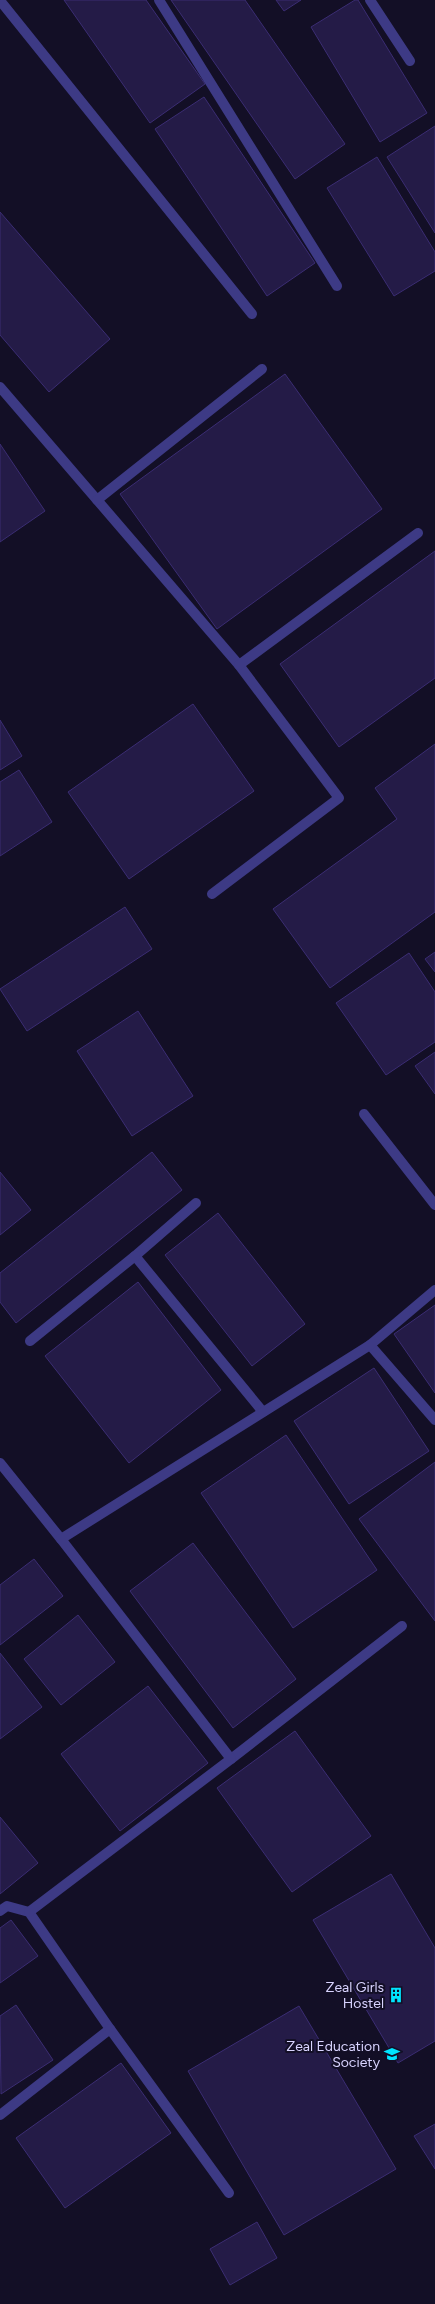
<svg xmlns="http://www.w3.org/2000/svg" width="435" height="2304" viewBox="0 0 435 2304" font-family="Figtree,sans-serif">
  <rect width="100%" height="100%" fill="#130f26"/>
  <g fill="#241b47" stroke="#3b2d73">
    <polygon points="64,0 146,0 205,84 150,123"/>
    <polygon points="171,0 245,0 345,144 295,179"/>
    <polygon points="276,0 301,0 284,11"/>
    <polygon points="355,0 358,0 427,113 380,142 311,27"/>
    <polygon points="204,97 315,263 267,296 155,129"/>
    <polygon points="435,126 435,233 387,157"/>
    <polygon points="377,157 435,252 435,271 394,296 327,188"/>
    <polygon points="0,212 110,339 49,392 0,335"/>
    <polygon points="285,374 382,509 217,629 120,494"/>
    <polygon points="0,444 45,511 0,542"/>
    <polygon points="435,551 435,678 339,747 280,664"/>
    <polygon points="193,704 254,791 129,879 68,792"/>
    <polygon points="0,720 22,756 0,770"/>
    <polygon points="435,744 435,912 330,988 273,909 397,819 375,788"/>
    <polygon points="19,770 52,822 0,856 0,782"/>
    <polygon points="125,907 152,949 27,1031 0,989"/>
    <polygon points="435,952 435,972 425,959"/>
    <polygon points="409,953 435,992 435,1042 386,1075 336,1003"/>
    <polygon points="138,1011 193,1096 132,1136 77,1051"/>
    <polygon points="435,1052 435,1094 415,1066"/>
    <polygon points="152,1152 182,1190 16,1323 0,1302 0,1273"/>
    <polygon points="0,1172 31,1210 0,1235"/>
    <polygon points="218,1213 305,1324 252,1366 165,1255"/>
    <polygon points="138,1282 221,1390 129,1463 45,1356"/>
    <polygon points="435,1305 435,1393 394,1334"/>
    <polygon points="374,1368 429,1451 349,1504 294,1421"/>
    <polygon points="286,1435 377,1570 293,1628 201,1493"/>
    <polygon points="435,1462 435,1621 359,1519"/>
    <polygon points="193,1543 296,1679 233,1728 130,1591"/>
    <polygon points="34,1559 63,1596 0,1645 0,1585"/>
    <polygon points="78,1615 115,1662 61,1705 24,1659"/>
    <polygon points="0,1653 42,1707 0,1739"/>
    <polygon points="148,1686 208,1763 120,1831 61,1754"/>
    <polygon points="295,1731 371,1836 292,1892 217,1788"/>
    <polygon points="0,1817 38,1863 0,1894"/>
    <polygon points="391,1874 435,1948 435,2041 398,2063 313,1920"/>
    <polygon points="11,1920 38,1956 0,1983 0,1928"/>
    <polygon points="16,2005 53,2060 1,2094 0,2016"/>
    <polygon points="299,2006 396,2169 284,2235 188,2071"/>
    <polygon points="121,2063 171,2133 65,2208 16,2138"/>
    <polygon points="435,2124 435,2169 414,2136"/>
    <polygon points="257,2222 277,2258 230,2285 210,2249"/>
  </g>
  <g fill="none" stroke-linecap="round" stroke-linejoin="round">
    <g stroke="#3d3a85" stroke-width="10">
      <polyline points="364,1114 435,1205"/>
      <polyline points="196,1203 135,1256 263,1412"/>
      <polyline points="30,1341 135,1256"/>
    </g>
    <g stroke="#3d3a85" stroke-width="10">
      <polyline points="159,0 337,286"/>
      <polyline points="370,0 410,61"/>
      <polyline points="2,3 252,314"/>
      <polyline points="0,387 239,665 339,798 212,894"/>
      <polyline points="97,500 262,369"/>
      <polyline points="239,665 418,533"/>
      <polyline points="370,1345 435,1420"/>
      <polyline points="0,1463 61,1539"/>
      <polyline points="231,1759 402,1626"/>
      <polyline points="0,1911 7,1906 29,1912 110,2029 0,2115"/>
      <polyline points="29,1912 231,1759 61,1539 370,1345 435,1290"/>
      <polyline points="110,2029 229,2193"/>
    </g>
  </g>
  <defs>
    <symbol id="building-bare" viewBox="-9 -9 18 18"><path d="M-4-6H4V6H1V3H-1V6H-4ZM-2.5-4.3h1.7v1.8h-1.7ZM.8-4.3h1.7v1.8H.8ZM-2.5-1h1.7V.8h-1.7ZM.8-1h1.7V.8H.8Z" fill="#00e5ff" stroke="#130f26" stroke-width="2.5" paint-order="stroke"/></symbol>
    <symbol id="university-bare" viewBox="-9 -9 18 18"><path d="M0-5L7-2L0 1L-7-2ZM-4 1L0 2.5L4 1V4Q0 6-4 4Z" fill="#00e5ff" stroke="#130f26" stroke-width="2.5" paint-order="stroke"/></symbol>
  </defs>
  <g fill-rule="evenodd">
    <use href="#building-bare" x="385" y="1984" width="22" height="22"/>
    <use href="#university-bare" x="381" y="2043" width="22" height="22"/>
  </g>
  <g text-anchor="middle" stroke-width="4" stroke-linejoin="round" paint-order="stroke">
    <g font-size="14" fill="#d9d4ff" stroke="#130f26" text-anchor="end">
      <text x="384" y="1992">Zeal Girls<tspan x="384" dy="16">Hostel</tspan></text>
      <text x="380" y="2051">Zeal Education<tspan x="380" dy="16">Society</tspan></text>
    </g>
  </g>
</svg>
